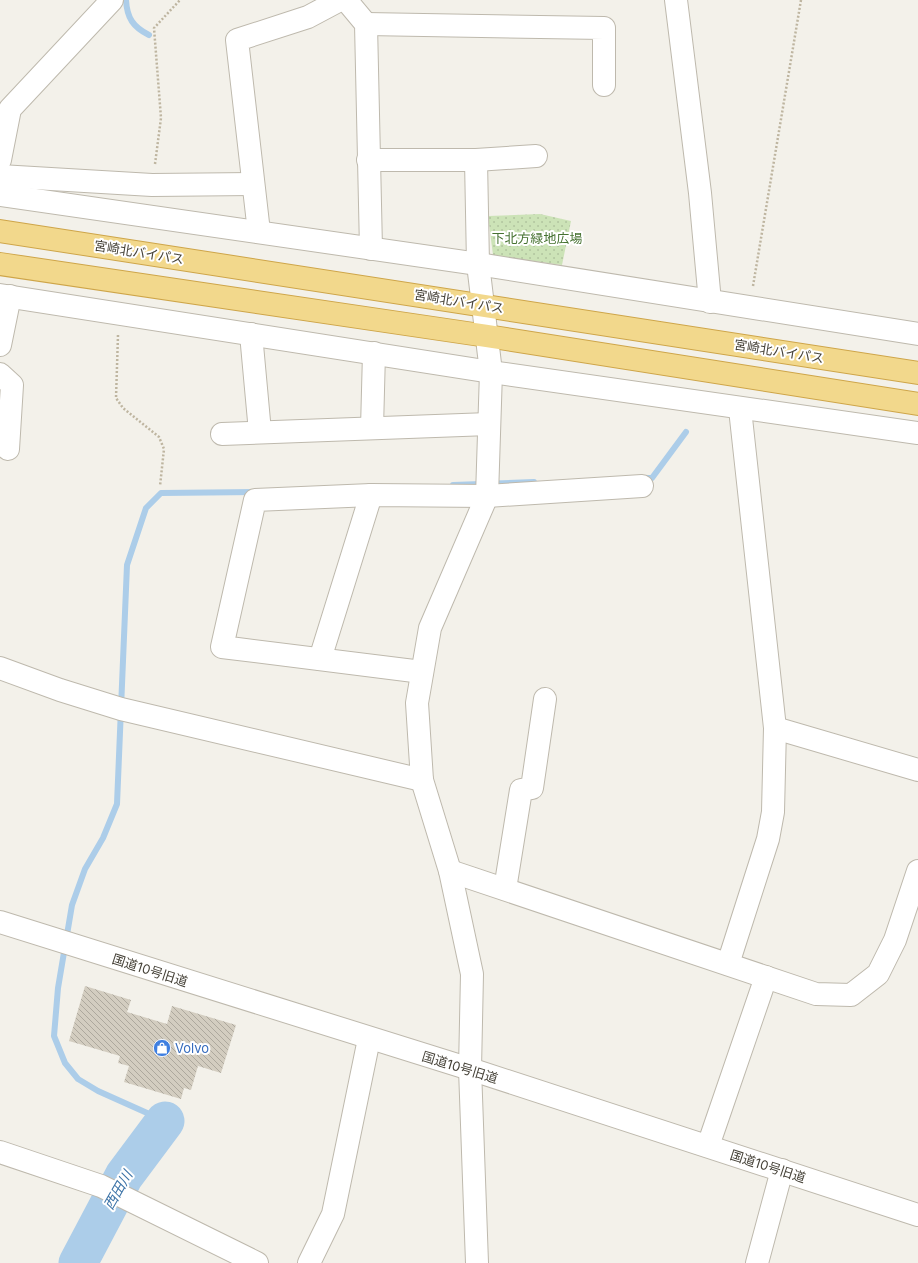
<svg xmlns="http://www.w3.org/2000/svg" width="918" height="1263" viewBox="0 0 918 1263" font-family="Inter,'Noto Sans JP',sans-serif">
  <defs>
    <pattern id="grass-dots" width="8" height="8" patternUnits="userSpaceOnUse"><rect width="8" height="8" fill="#cce3b7"/><path d="M2 2h.1M6 6h.1" fill="none" stroke="#b1c49e" stroke-width="1.8" stroke-linecap="round"/></pattern>
    <pattern id="building-back-hatch" width="6" height="6" patternUnits="userSpaceOnUse"><rect width="6" height="6" fill="#d3cdc0"/><path d="M-1 5l2 2M0 0l6 6M5-1l2 2" fill="none" stroke="#ada89d"/></pattern>
  </defs>
  <rect width="100%" height="100%" fill="#f3f1ea"/>
  <polygon fill="url(#grass-dots)" points="540,214 571,221 562,265 493,255 488,216"/>
  <g fill="none" stroke-linecap="round" stroke-linejoin="round">
    <g stroke="#accde9" stroke-width="6">
      <path d="M 126,0 C 127,18 133,27 149,35"/>
      <polyline points="641,478 652,478 686,432"/>
      <polyline points="453,485 534,482"/>
      <polyline points="165,1121 98,1091 78,1079 65,1063 54,1036 58,988 72,905 85,869 103,838 117,804 127,565 146,508 161,493 256,492"/>
    </g>
    <polyline stroke="#accde9" stroke-width="39" points="78,1263 124,1176 165,1121"/>
  </g>
  <polygon fill="url(#building-back-hatch)" points="85,986 131,1000 127,1012 167,1024 172,1006 236,1025 221,1073 198,1066 191,1090 184,1088 181,1099 124,1082 129,1066 118,1063 120,1056 69,1041"/>
  <g fill="none" stroke-linecap="round" stroke-linejoin="round">
    <defs>
      <g id="minor">
        <polyline points="346,0 366,24 371,249"/>
        <polyline points="676,0 700,193 710,302"/>
        <polyline points="366,24 604,28 604,85"/>
        <polyline points="0,160 10,109 112,0"/>
        <polyline points="368,160 476,160 536,156"/>
        <polyline points="476,160 478,264 491,372 487,496 430,628 417,703 422,780 450,871 472,974 470,1069 477,1263"/>
        <polyline points="0,176 152,185 253,184"/>
        <polyline points="0,195 478,264 918,334"/>
        <polyline points="259,232 237,40 308,17 340,0"/>
        <polyline points="0,295 491,372 918,433"/>
        <polyline points="251,334 260,432"/>
        <polyline points="0,345 10,296"/>
        <polyline points="0,374 12,385 8,449"/>
        <polyline points="372,428 374,353"/>
        <polyline points="222,434 489,424"/>
        <polyline points="320,659 371,495"/>
        <polyline points="0,668 60,690 121,709 422,780"/>
        <polyline points="422,672 222,647 255,500 371,495 487,496 642,486"/>
        <polyline points="775,728 918,770"/>
        <polyline points="450,871 816,994 851,995 878,974 895,940 918,871"/>
        <polyline points="505,889 521,790 532,788 545,699"/>
        <polyline points="728,964 768,839 773,812 775,728 740,409"/>
        <polyline points="708,1146 766,977"/>
        <polyline points="0,1152 101,1186 257,1263"/>
        <polyline points="309,1263 333,1214 369,1039"/>
        <polyline points="757,1263 782,1170"/>
      </g>
      <polyline id="tertiary" points="0,922 470,1069 918,1215"/>
      <g id="trunk">
        <polyline points="0,231 918,373"/>
        <polyline points="0,264 487,336 918,404"/>
      </g>
    </defs>
    <use href="#minor" stroke="#beb9ad" stroke-width="24"/>
    <use href="#tertiary" stroke="#beb9ad" stroke-width="24"/>
    <use href="#trunk" stroke="#cea549" stroke-width="24"/>
    <g stroke="#beb5a0" stroke-width="2.5" stroke-dasharray="2 2" stroke-linecap="butt">
      <polyline points="155,164 161,118 154,28 180,0"/>
      <polyline points="753,286 801,0"/>
      <polyline points="118,335 116,398 123,408 159,437 164,449 160,486"/>
    </g>
    <use href="#minor" stroke="#fff" stroke-width="22"/>
    <use href="#tertiary" stroke="#fff" stroke-width="22"/>
    <use href="#trunk" stroke="#f2d88c" stroke-width="22"/>
  </g>
  <defs>
    <symbol id="shop-disc" viewBox="-11 -11 22 22"><circle r="9.5" fill="#3f7fe0" stroke="#fff"/><path d="M-5-2.5h2.3a2.7 3.5 0 0 1 5.4 0H5L5.5 6h-11ZM-1.5-2.5h3a1.5 2.3 0 0 0-3 0Z" fill="#fff"/></symbol>
  </defs>
  <g fill-rule="evenodd">
    <use href="#shop-disc" x="152" y="1038" width="20" height="20"/>
  </g>
  <g text-anchor="middle" stroke-width="4" stroke-linejoin="round" paint-order="stroke">
    <g font-size="13" fill="#467231" stroke="#fff">
      <text x="537" y="243">下北方緑地広場</text>
    </g>
    <g font-size="13" fill="#464238" stroke="#fff">
      <text transform="translate(139 252) rotate(9)" y="5">宮崎北バイパス</text>
      <text transform="translate(459 301) rotate(9)" y="5">宮崎北バイパス</text>
      <text transform="translate(779 351) rotate(9)" y="5">宮崎北バイパス</text>
      <text transform="translate(150 970) rotate(18)" y="5">国道10号旧道</text>
      <text transform="translate(460 1067) rotate(17)" y="5">国道10号旧道</text>
      <text transform="translate(768 1166) rotate(18)" y="5">国道10号旧道</text>
    </g>
    <g font-size="13" fill="#366cbe" stroke="#fff" text-anchor="start">
      <text x="175" y="1053">Volvo</text>
    </g>
    <g font-size="14" font-style="italic" fill="#3c73a7" stroke="#fff">
      <text transform="translate(118 1190) rotate(-60)" y="5">西田川</text>
    </g>
  </g>
</svg>
